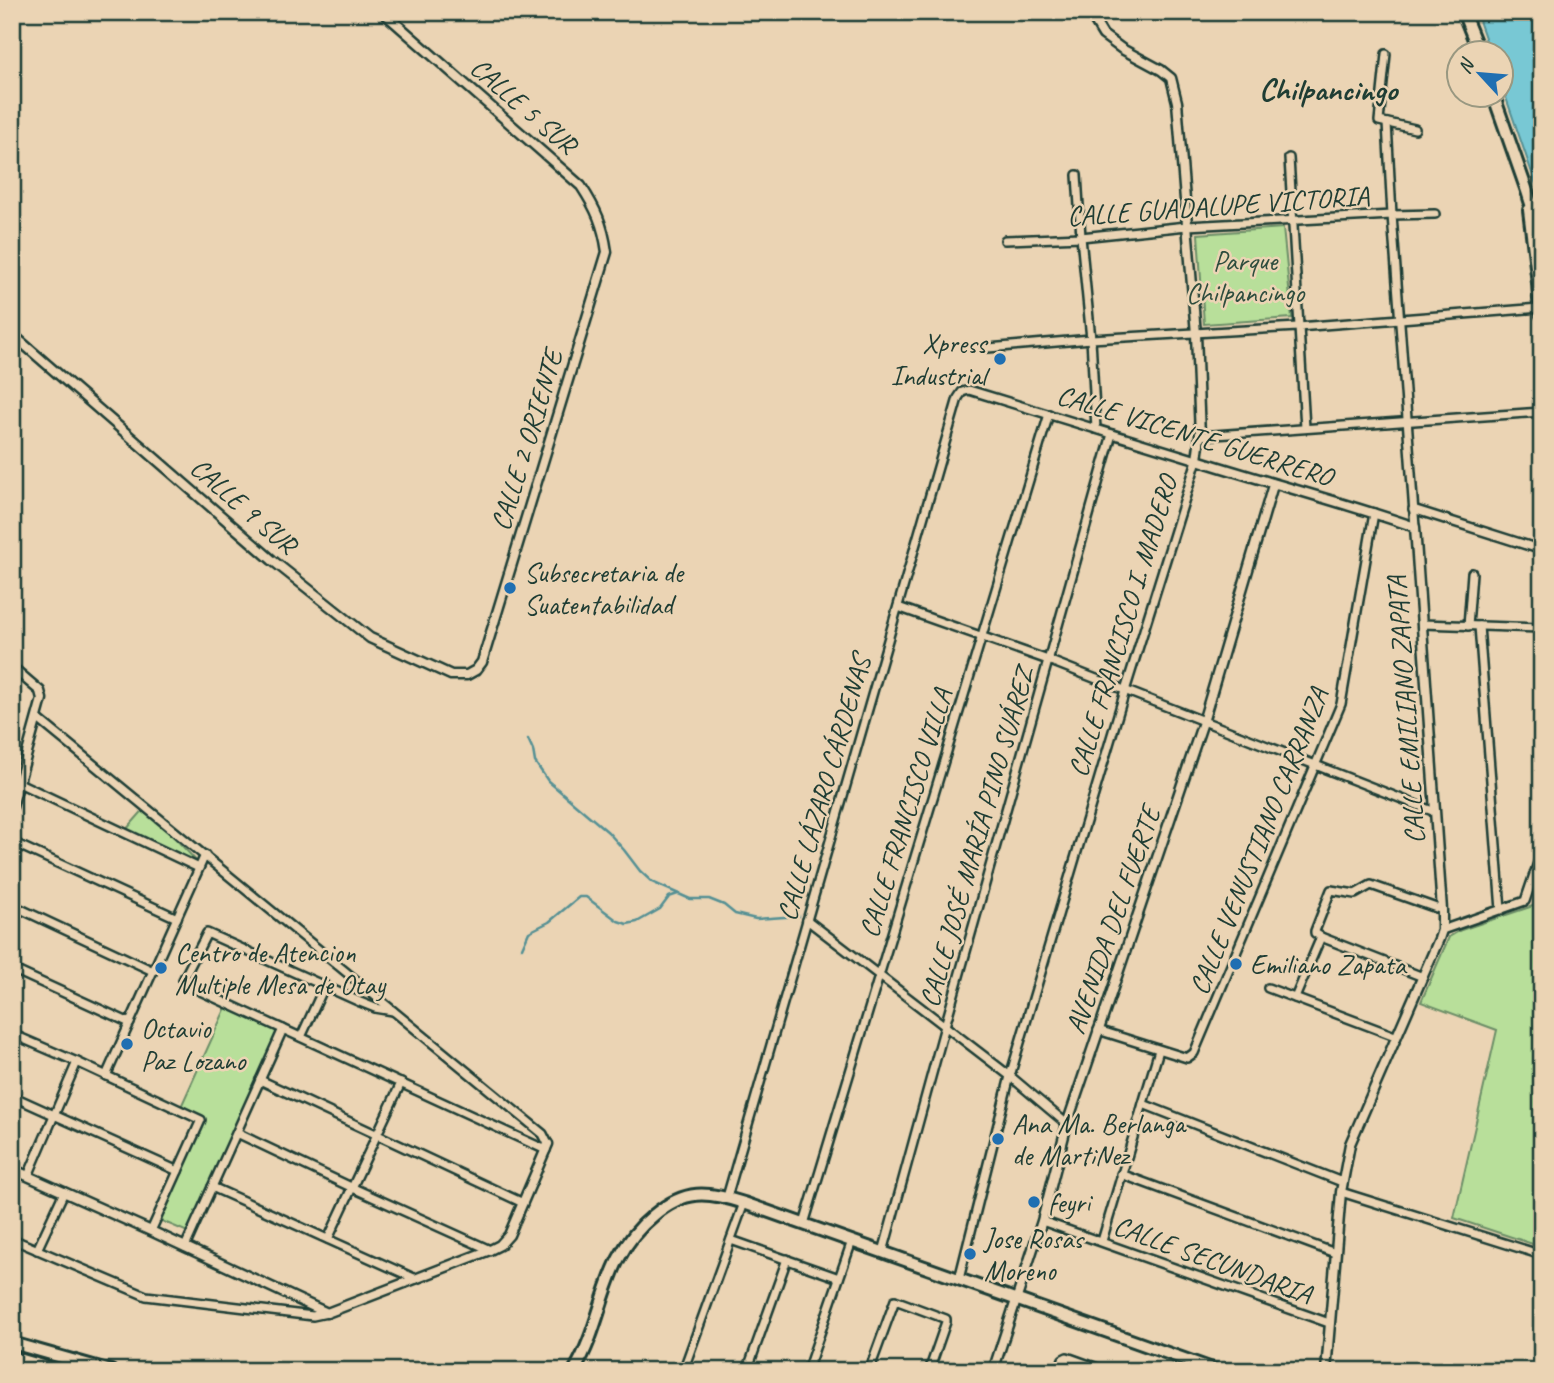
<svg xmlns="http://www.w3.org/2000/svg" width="1554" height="1383" font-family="Caveat,sans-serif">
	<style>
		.green { fill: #b8df9a; stroke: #6c8e67; stroke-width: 2 }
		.water { fill: #78c8d4; stroke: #549094; stroke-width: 2 }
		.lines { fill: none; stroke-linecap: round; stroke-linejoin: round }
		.stream { stroke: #549094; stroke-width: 2.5 }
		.minor-casing { stroke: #1f3d34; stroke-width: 12 }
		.tertiary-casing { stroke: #1f3d34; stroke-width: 13 }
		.primary-casing { stroke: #1f3d34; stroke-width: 16 }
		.trunk-casing { stroke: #1f3d34; stroke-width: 16 }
		.minor { stroke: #ebd4b4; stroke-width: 7 }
		.tertiary { stroke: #ebd4b4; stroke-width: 8 }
		.primary { stroke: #ebd4b4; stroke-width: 10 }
		.trunk { stroke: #ebd4b4; stroke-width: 10 }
		.poi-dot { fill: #1f6fb2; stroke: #ebd4b4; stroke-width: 2.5 }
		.labels { text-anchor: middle; stroke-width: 5; stroke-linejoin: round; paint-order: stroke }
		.street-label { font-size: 28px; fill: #1f3d34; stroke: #ebd4b4 }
		.park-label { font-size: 28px; fill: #2e4d3e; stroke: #ebd4b4 }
		.poi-label { font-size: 28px; fill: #1f3d34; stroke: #ebd4b4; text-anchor: start }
		.quarter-label { font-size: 32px; font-weight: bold; fill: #1f3d34; stroke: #ebd4b4 }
	</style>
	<rect width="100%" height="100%" fill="#ebd4b4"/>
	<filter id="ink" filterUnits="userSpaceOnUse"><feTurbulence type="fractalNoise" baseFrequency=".0143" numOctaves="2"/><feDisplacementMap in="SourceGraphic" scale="14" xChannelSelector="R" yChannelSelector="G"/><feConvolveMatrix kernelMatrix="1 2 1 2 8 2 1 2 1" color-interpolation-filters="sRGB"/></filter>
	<g filter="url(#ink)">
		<g class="green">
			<polygon points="1283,228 1292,318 1204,324 1198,234"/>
			<polygon points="146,807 200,865 125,831"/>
			<polygon points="1542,903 1542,1247 1454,1218 1497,1030 1421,1002 1449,937 1461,930"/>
			<polygon points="227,1005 282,1030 190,1233 157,1219 202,1120 180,1109"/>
		</g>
		<polygon class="water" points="1476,12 1542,12 1542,202 1502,86 1502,52 1490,52"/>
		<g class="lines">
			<g class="stream">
				<polyline points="528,739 533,750 535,762 548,781 608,832 624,850 640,871 652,882 690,899 709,899 724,905 735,914 756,919 799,916"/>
				<polyline points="522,948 529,932 549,922 579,897 586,897 618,921 627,924 637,922 660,909 669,897 678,894"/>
			</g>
			<defs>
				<g id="minor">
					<polyline points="1386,54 1379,121 1415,129"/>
					<polyline points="1387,123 1392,215 1415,527"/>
					<polyline points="1289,158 1305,428"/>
					<polyline points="1077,175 1081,237 1091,339 1096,429"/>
					<polyline points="1005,240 1081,237 1187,226 1392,215 1435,214"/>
					<polyline points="988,348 1091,339 1298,327 1540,308"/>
					<polyline points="1200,436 1542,412"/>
					<polyline points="1413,509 1542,550"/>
					<polyline points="898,607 1048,660 1435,812"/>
					<polyline points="1422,624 1542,628"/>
					<polyline points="1468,626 1472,573"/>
					<polyline points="1479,626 1501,910"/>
					<polyline points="37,718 543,1134 548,1144"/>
					<polyline points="19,783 199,868"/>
					<polyline points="12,842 177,918"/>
					<polyline points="12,905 153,971"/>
					<polyline points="807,920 1010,1076 1067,1124"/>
					<polyline points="1442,930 1525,901 1542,851"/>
					<polyline points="12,969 130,1023"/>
					<polyline points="1423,977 1321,937 1315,933 1315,931 1331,890 1355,894 1371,885 1442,910"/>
					<polyline points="1268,988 1395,1036"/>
					<polyline points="1295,998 1321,937"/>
					<polyline points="393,1011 375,1008 360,1002 207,933 183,980 185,984 546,1150"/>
					<polyline points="1098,1030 1187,1058 1194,1053 1341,704 1374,513"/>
					<polyline points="12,1034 77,1062 201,1120 151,1231"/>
					<polyline points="301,1037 325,985"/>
					<polyline points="106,1076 205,855"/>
					<polyline points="260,1080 523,1203"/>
					<polyline points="12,1096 178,1171"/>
					<polyline points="1143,1104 1342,1182"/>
					<polyline points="237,1133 353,1188 490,1250"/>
					<polyline points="1121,1174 1335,1253"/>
					<polyline points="28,1176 77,1062"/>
					<polyline points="212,1187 416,1279"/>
					<polyline points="1341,1192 1542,1255"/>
					<polyline points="727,1197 958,398 962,392 969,390 1197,460 1125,691 1010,1076 959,1279"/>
					<polyline points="1042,1221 1329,1323"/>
					<polyline points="804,1224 1049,414"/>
					<polyline points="12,1239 146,1296 313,1316 327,1313"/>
					<polyline points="328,1239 401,1083"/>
					<polyline points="731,1240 839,1278"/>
					<polyline points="1102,1241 1159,1050"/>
					<polyline points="185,1247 283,1029"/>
					<polyline points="37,1250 64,1192"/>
					<polyline points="883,1252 945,1026 1112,434"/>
					<polyline points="683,1371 744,1203"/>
					<polyline points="747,1371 787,1259"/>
					<polyline points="807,1371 852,1241"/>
					<polyline points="869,1371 895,1300 946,1319 946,1322 929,1371"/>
					<polyline points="1059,1371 1063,1359 1067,1357 1106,1371"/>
				</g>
				<g id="tertiary">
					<path d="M 1089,12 L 1103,35 L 1122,49 L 1161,70 L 1171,78 L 1177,102 L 1196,334 L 1200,436 L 1197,460 C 1269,483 1343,502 1415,527 L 1442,910 L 1442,930 L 1439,939 L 1350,1144 L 1341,1192 L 1326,1371"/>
					<path d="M 12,334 L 272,560 L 370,638 L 451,675 L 467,675 L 476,670 L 482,662 L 607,252 C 603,224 596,209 581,186 L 383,12"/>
					<polyline points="12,667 40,691 42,699 12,807"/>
					<polyline points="12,1169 151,1231 327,1313 490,1250 500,1245 509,1235 548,1144"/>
					<polyline points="993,1371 1042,1221 1067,1124 1203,722 1273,485"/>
				</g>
				<g id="primary">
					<polyline points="12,1343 111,1371"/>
					<polyline points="12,1357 60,1371"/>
					<path d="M 574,1371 C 607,1316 600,1259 654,1215 C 685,1189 707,1191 744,1203 L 1218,1371"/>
				</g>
				<g id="trunk">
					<polyline points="1463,12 1479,52"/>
					<polyline points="1493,94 1527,191 1542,239"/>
					<polyline points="1529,210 1538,283 1539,299 1542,315"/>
				</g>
			</defs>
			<use href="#minor" class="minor-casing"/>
			<use href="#tertiary" class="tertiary-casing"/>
			<use href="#primary" class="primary-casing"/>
			<use href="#trunk" class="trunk-casing"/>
			<use href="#minor" class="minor"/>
			<use href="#tertiary" class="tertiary"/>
			<use href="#primary" class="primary"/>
			<use href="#trunk" class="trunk"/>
		</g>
	</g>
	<g class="poi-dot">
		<circle cx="1000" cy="359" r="7"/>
		<circle cx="510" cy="588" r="7"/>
		<circle cx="1236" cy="964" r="7"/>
		<circle cx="161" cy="968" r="7"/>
		<circle cx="127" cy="1044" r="7"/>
		<circle cx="998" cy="1139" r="7"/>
		<circle cx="1034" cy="1202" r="7"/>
		<circle cx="970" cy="1254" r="7"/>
	</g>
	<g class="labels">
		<g class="street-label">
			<text transform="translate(524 105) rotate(41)" y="10">CALLE 5 SUR</text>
			<text transform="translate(1218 205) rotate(-4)" y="10">CALLE GUADALUPE VICTORIA</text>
			<text transform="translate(1195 435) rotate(17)" y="10">CALLE VICENTE GUERRERO</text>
			<text transform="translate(526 440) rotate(-73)" y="10">CALLE 2 ORIENTE</text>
			<text transform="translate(244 505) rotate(41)" y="10">CALLE 9 SUR</text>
			<text transform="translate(1122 626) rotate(-73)" y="10">CALLE FRANCISCO I. MADERO</text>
			<text transform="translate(1405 710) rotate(-94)" y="10">CALLE EMILIANO ZAPATA</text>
			<text transform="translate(823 788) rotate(-74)" y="10">CALLE LÁZARO CÁRDENAS</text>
			<text transform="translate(905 813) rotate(-73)" y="10">CALLE FRANCISCO VILLA</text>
			<text transform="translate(976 837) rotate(-74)" y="10">CALLE JOSÉ MARÍA PINO SUÁREZ</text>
			<text transform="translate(1258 841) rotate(-68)" y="10">CALLE VENUSTIANO CARRANZA</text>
			<text transform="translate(1112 920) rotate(-71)" y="10">AVENIDA DEL FUERTE</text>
			<text transform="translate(1213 1259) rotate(20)" y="10">CALLE SECUNDARIA</text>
		</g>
		<g class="park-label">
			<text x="1245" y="270">Parque<tspan x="1245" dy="32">Chilpancingo</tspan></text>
		</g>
		<g class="poi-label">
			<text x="986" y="353" text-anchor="end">Xpress<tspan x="986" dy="32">Industrial</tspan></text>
			<text x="524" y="582">Subsecretaria de<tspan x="524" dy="32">Suatentabilidad</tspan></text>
			<text x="175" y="962">Centro de Atencion<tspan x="175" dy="32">Multiple Mesa de Otay</tspan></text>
			<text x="1250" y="974">Emiliano Zapata</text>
			<text x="141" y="1038">Octavio<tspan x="141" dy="32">Paz Lozano</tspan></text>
			<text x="1012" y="1133">Ana Ma. Berlanga<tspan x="1012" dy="32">de MartiNez</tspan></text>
			<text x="1048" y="1212">feyri</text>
			<text x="984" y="1248">Jose Rosas<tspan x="984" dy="32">Moreno</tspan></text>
		</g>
		<g class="quarter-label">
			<text x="1328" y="100">Chilpancingo</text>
		</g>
	</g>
	<rect width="1554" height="1383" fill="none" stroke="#ebd4b4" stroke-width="42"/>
	<rect x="21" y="21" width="1512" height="1341" fill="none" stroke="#1f3d34" stroke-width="2.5" filter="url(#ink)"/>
	<g transform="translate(1480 74) rotate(296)"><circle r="33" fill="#ebd4b4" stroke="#999881" stroke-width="2"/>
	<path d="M0-5L12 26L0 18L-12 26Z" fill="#1f6fb2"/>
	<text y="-10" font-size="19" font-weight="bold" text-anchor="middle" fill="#1f3d34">N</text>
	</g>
</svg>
